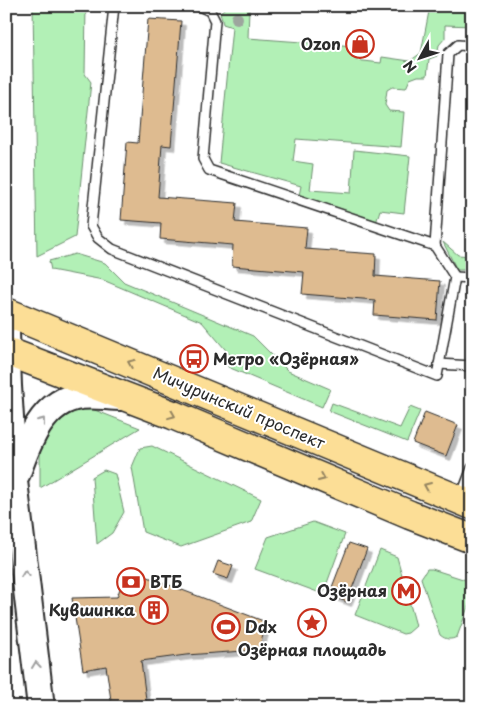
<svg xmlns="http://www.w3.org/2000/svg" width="478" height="713" font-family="'Playpen Sans',sans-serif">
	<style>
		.green { fill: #b2f0b6; stroke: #6e8e70 }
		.building { fill: #debb90; stroke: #2b2b2b; filter: url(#shadow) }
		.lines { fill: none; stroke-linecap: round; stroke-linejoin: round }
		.lane-casing { stroke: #2b2b2b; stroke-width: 12 }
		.secondary-casing { stroke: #2b2b2b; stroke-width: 30 }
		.primary-casing { stroke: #2b2b2b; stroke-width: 31 }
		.lane { stroke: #fff; stroke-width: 9 }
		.secondary { stroke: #fff; stroke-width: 26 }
		.primary { stroke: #fcde96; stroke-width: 28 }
		.tree { fill: #9da59e }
		.oneway { stroke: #948460 }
		.oneway2 { stroke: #a0a0a0 }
		.labels { text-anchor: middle; stroke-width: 4; stroke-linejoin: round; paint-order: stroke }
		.poi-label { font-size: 16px; font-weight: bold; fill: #2b2b2b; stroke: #fff; text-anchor: end }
		.street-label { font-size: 16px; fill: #2b2b2b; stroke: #fff }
	</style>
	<defs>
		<filter id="shadow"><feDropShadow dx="4.5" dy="4.5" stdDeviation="0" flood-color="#0004"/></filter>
	</defs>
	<rect width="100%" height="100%" fill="#fff"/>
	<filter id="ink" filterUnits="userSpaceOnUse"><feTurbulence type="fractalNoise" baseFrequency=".02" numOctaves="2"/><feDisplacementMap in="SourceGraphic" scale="10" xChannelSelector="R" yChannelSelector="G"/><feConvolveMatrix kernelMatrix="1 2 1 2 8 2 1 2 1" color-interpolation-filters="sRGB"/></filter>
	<g filter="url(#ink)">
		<g class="green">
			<polygon points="33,6 86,6 85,74 91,82 75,237 37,256"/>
			<polygon points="228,6 247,6 249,9 248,38 355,46 355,60 381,63 382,57 410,61 421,53 430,6 472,6 472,26 445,25 445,38 439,45 437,56 429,59 427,76 418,76 410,79 406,88 392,87 387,90 385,105 389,111 404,112 401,147 296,139 293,161 313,164 310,190 351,193 354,150 410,156 404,213 380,210 375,226 298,200 301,186 219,163 232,27 223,24 220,12"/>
			<polygon points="443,242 458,255 472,256 472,270 457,270"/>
			<polygon points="75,254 105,263 124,282 253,336 288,371 330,389 322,407 228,367 230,355 202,322 103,280 51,270 49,261"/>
			<polygon points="332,403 400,428 410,407 420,411 407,442 329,411"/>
			<polygon points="87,407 140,428 40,488 40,443 56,419"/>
			<polygon points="152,446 261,499 251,522 181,547 143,532 132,467 140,448"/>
			<polygon points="104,470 115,474 124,512 112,533 97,544 92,477"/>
			<polygon points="313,522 345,534 323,594 255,569 268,537"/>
			<polygon points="380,550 397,557 416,626 408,633 403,634 355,615"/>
			<path d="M 427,569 L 432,569 L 472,582 L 472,596 L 457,637 C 451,640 446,640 440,635 L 421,578 Z"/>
		</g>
		<g class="building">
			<polygon points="148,19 181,21 171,146 162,145 158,197 237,203 235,222 307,228 305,249 376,254 375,276 440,281 437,320 374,315 375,300 302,294 304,272 232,266 233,245 160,239 161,223 121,220 127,142 138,143"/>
			<polygon points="425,412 458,425 446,456 413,443"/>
			<polygon points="349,543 367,549 347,602 329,595"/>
			<polygon points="218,561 233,566 228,579 213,574"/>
			<polygon points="127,569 266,622 259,650 186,655 141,661 147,707 112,707 106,666 83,670 72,598 117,597"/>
		</g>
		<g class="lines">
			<defs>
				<g id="lane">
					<polyline points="114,6 91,226 98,238 112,249 437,376 455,277 435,246 209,170 203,159 215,21 210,11 199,6"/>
					<polyline points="435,246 448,54 458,45 472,46"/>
					<polyline points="455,277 472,278"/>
					<polyline points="439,364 472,366"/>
					<polyline points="461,497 472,468"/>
				</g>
				<g id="secondary">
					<polyline points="6,332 8,386 14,481 41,707"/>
					<path d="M 17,473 C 28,442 43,400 81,396 C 94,394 108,397 121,397"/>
				</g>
				<g id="primary">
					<polyline points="6,312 472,505"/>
					<polyline points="6,351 173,415 410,515 472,539"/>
				</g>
			</defs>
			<use href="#lane" class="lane-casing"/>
			<use href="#secondary" class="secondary-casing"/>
			<use href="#primary" class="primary-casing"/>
			<use href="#lane" class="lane"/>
			<use href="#secondary" class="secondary"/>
			<use href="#primary" class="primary"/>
		</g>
		<circle class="tree" cx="237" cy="18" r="6"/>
		<defs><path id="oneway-chevron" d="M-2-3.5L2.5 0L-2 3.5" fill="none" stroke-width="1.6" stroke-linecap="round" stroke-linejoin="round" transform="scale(1.25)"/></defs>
		<g class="oneway">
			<use href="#oneway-chevron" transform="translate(131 363) rotate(-158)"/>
			<use href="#oneway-chevron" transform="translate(172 415) rotate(22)"/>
			<use href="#oneway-chevron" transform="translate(322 478) rotate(23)"/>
			<use href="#oneway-chevron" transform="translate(427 486) rotate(-157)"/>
		</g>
		<g class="oneway2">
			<use href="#oneway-chevron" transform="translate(42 421) rotate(-52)"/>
			<use href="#oneway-chevron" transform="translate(25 574) rotate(-97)"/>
			<use href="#oneway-chevron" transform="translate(36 665) rotate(-97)"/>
		</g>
	</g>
	<defs>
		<symbol id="shop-ring" viewBox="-11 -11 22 22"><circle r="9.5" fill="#fff" stroke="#c8321e" stroke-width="1.5"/><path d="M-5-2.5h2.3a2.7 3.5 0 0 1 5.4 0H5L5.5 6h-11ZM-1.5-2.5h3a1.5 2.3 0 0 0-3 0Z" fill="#c8321e"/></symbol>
		<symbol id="bus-ring" viewBox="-11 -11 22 22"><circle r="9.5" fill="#fff" stroke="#c8321e" stroke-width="1.5"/><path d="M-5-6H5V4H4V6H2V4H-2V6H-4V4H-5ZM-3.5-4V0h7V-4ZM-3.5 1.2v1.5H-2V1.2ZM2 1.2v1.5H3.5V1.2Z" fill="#c8321e"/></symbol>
		<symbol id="bank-ring" viewBox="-11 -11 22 22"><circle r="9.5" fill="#fff" stroke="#c8321e" stroke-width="1.5"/><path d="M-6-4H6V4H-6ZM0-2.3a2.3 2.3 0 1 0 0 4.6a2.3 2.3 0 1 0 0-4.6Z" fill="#c8321e"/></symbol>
		<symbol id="metro-ring" viewBox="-11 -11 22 22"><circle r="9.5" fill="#fff" stroke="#c8321e" stroke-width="1.5"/><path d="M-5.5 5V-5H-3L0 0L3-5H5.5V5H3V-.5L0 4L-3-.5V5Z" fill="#c8321e"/></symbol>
		<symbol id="building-ring" viewBox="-11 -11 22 22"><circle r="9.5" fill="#fff" stroke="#c8321e" stroke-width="1.5"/><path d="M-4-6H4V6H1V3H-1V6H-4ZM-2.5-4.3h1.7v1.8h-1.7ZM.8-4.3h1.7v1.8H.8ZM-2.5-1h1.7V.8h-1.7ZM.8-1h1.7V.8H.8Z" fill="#c8321e"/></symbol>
		<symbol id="sight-ring" viewBox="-11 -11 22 22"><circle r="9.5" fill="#fff" stroke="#c8321e" stroke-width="1.5"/><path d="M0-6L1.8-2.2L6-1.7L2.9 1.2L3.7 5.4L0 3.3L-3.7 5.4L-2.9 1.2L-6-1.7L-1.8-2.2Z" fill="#c8321e"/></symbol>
		<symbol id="stadium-ring" viewBox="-11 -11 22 22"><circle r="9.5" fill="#fff" stroke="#c8321e" stroke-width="1.5"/><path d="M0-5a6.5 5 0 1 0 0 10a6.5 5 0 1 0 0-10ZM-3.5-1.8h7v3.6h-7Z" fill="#c8321e"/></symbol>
	</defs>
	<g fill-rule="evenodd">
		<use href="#shop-ring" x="344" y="28" width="32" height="32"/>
		<use href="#bus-ring" x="178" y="343" width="32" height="32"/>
		<use href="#bank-ring" x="115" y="566" width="32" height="32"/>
		<use href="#metro-ring" x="390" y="575" width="32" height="32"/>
		<use href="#building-ring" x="138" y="594" width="32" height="32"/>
		<use href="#sight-ring" x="296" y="607" width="32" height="32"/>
		<use href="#stadium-ring" x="210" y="611" width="32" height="32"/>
	</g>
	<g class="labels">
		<g class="poi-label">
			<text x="341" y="50">Ozon</text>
			<text x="213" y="365" text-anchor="start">Метро «Озёрная»</text>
			<text x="150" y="588" text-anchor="start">ВТБ</text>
			<text x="387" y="597">Озёрная</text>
			<text x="135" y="616">Кувшинка</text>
			<text x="245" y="633" text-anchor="start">Ddx</text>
			<text x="312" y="656" text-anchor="middle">Озёрная площадь</text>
		</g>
		<g class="street-label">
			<text transform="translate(239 408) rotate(23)" y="6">Мичуринский проспект</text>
		</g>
	</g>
	<rect width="478" height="713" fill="none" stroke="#fff" stroke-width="25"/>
	<rect x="12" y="12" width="453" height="688" fill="none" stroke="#2b2b2b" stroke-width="2" filter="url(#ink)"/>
	<g transform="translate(420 58) rotate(230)" stroke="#ffffff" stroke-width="4" paint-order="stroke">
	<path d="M0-4L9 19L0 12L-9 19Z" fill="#2b2b2b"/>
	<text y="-8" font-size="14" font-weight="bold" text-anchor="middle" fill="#2b2b2b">N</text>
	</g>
</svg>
